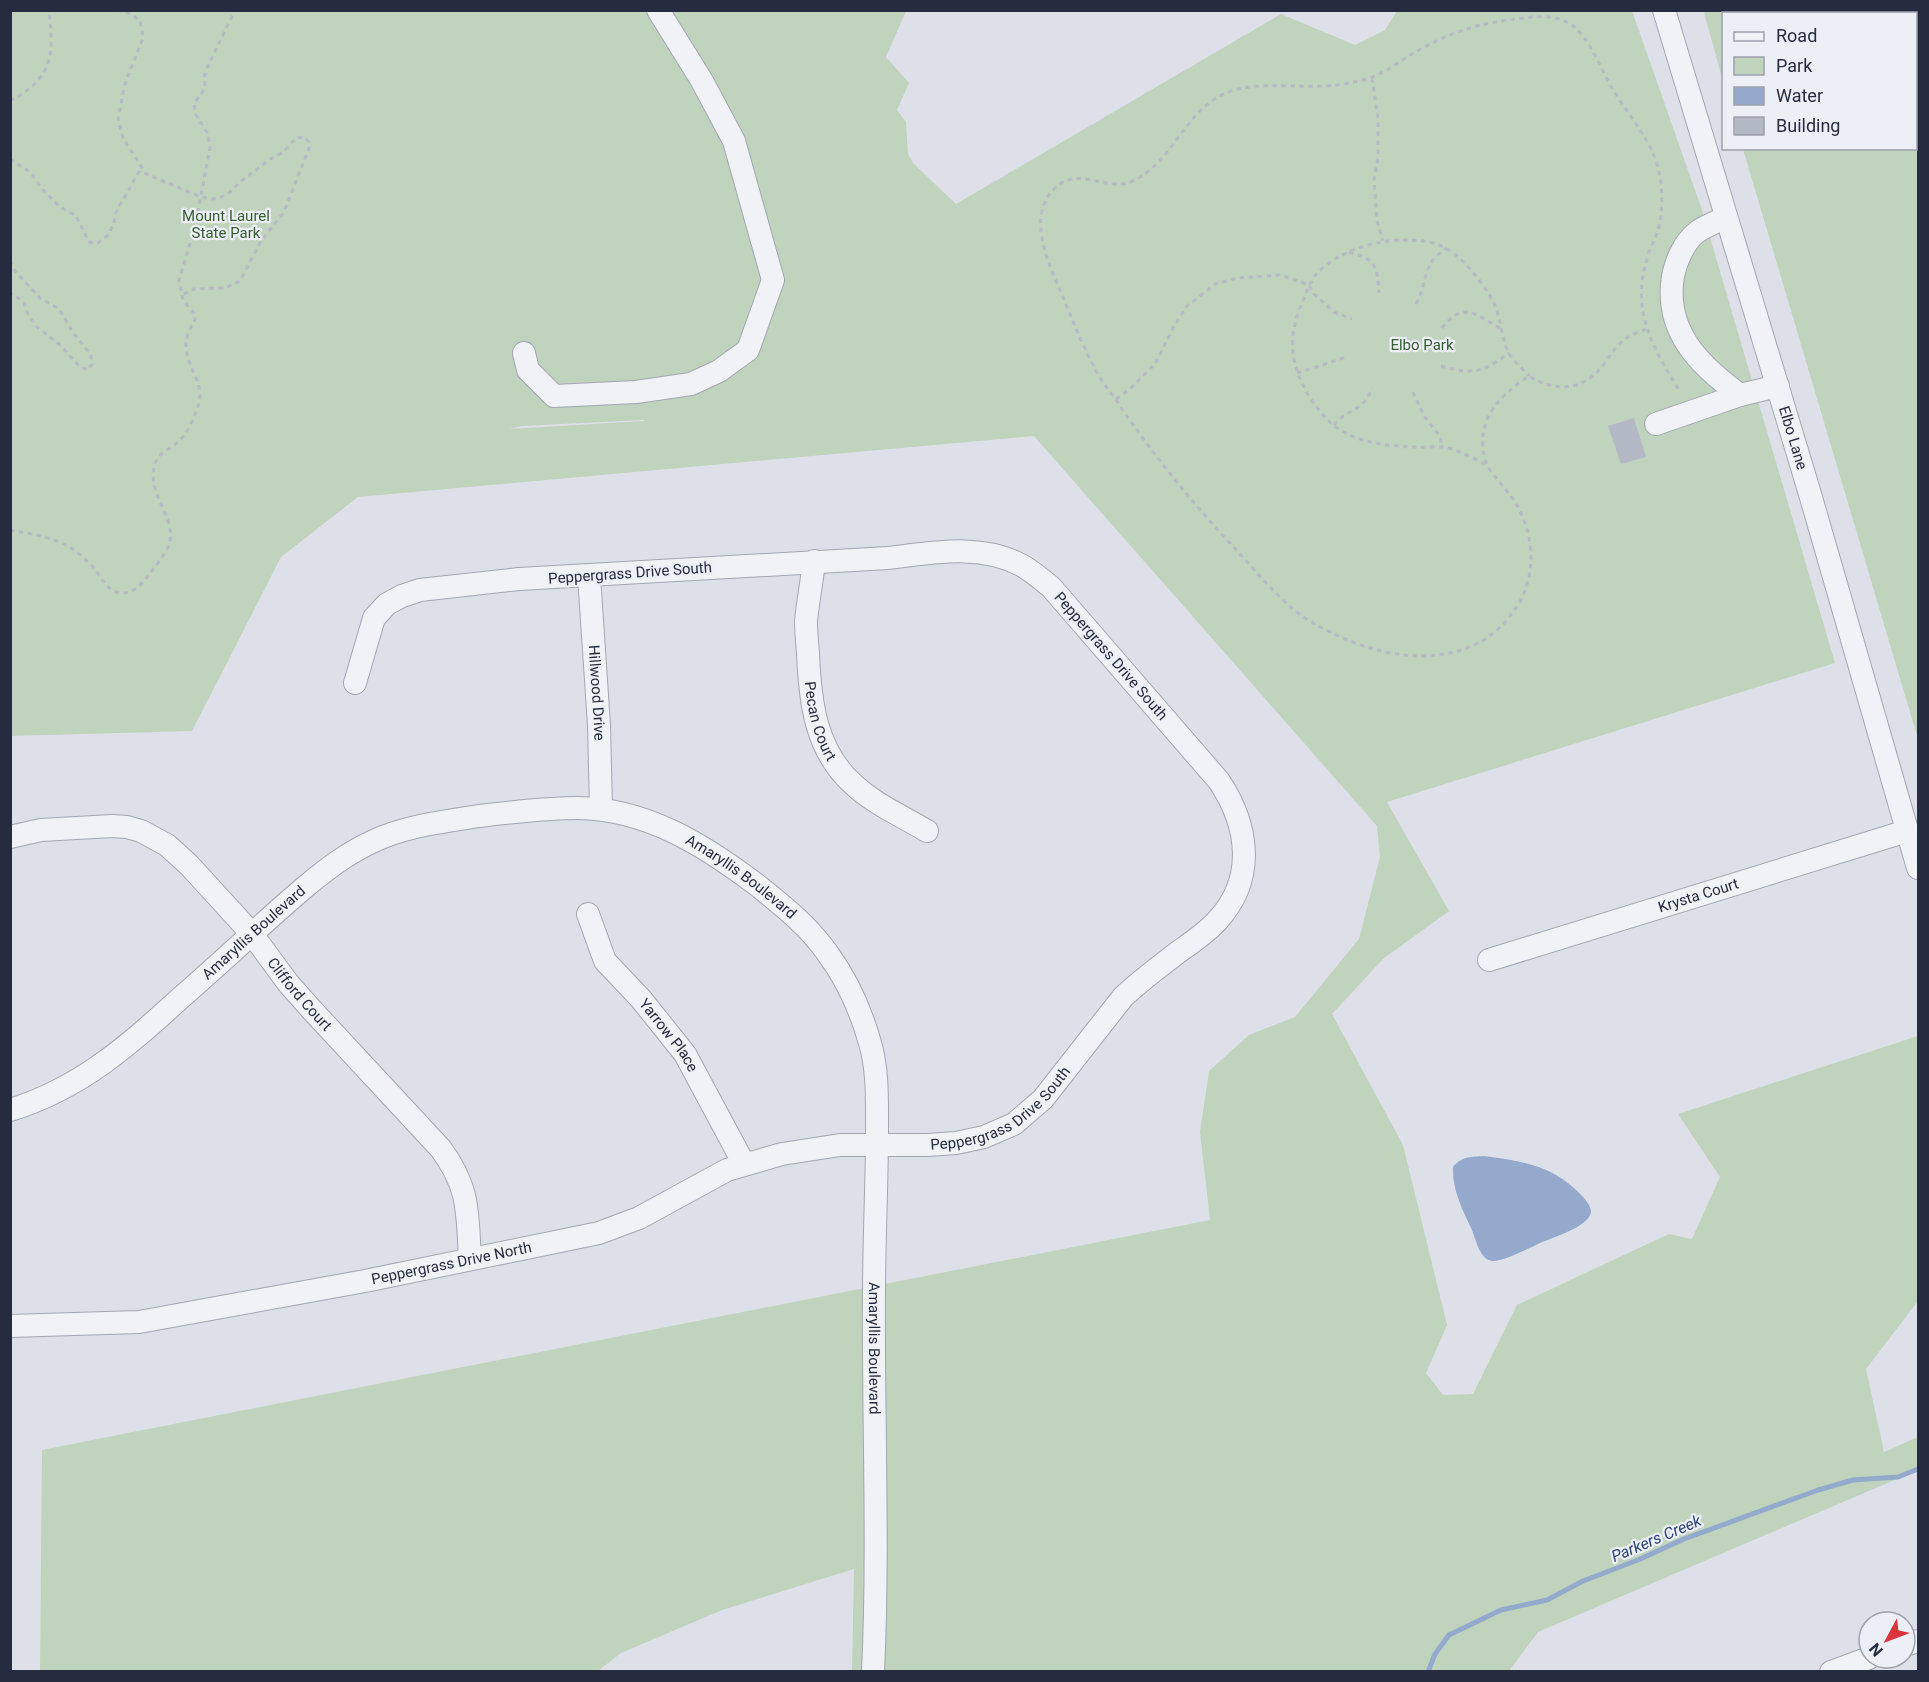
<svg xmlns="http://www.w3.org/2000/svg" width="1929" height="1682" font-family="Roboto,sans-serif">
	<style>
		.green { fill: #c0d3bd; fill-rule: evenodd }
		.water { fill: #94a9cc }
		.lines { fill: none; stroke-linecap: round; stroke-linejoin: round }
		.stream { stroke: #94a9cc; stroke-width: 5 }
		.building { fill: #b4b9c6 }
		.minor-casing { stroke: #a2a6b2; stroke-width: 24 }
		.path { stroke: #b7bbc3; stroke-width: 3; stroke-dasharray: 4.5 4.5; stroke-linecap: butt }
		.minor { stroke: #f0f2f6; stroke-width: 22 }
		.labels { text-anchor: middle; stroke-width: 4.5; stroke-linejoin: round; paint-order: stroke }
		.park-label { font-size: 15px; fill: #355d31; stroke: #edeff6 }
		.street-label { font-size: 15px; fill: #252c40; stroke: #edeff6 }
		.water-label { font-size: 16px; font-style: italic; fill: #2c4578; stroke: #edeff6 }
	</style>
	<rect width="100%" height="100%" fill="#dde0e8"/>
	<g class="green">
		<path d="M 10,11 L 906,11 L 886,57 L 909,83 L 897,110 L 906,122 L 908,154 L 913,163 L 956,204 L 1281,14 L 1355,45 L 1385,30 L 1397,11 L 1632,11 L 1702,210 L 1835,663 L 1387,802 L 1449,911 L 1383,959 L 1332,1014 L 1403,1145 L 1447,1325 L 1426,1373 L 1443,1395 L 1473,1394 L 1517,1305 L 1669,1234 L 1692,1239 L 1720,1177 L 1678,1114 L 1918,1036 L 1918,1301 L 1866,1369 L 1884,1452 L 1918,1437 L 1918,1470 L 1538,1632 L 1509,1671 L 852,1671 L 854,1569 L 722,1610 L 621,1653 L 598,1671 L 40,1671 L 42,1450 L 1210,1220 L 1200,1132 L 1209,1071 L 1249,1035 L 1295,1017 L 1359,939 L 1380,857 L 1377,826 L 1034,436 L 358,497 L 281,557 L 192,731 L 11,736 ZM 644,420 L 644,421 L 509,429 L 522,426 Z"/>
		<polygon points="1707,11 1918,11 1918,739 1743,149 1916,148 1916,14 1724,14 1723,81 1704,13"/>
	</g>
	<path class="water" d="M 1484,1156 C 1523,1161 1556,1166 1583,1197 C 1588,1203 1594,1210 1589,1217 C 1581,1229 1554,1237 1540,1243 C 1532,1247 1501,1262 1493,1261 C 1479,1260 1476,1238 1471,1228 C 1462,1209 1452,1189 1453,1167 C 1462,1156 1471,1157 1484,1156 Z"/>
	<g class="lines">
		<polyline class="stream" points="1428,1672 1435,1654 1449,1635 1501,1610 1547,1600 1583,1581 1638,1560 1684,1539 1818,1490 1853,1480 1898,1477 1918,1469"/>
	</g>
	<polygon class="building" points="1634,418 1646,457 1621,464 1608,426"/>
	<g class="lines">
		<defs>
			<g id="minor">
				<path id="s1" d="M 1664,10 L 1810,494 L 1918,868"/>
				<path d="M 1726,217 C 1717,222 1705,226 1697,232 C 1684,242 1676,261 1673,276 C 1664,331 1699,365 1740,395 L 1778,386"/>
				<polyline points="524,353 528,370 554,396 636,392 691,384 719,371 748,350 773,280 734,141 702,81 658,10"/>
				<polyline points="1656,424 1740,395"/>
				<path id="s2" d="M 814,561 C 812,581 808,601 806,621 C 806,631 807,642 808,653 C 810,701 815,750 853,784 C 874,804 902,816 927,831"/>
				<path id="s3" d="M 589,576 L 599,725 L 601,809"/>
				<path id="s4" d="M 10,837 L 41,830 L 112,826 L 127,827 L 141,831 L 167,845 L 189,865 L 252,934 L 288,983 L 311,1009 L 441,1149 C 470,1189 467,1211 470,1259"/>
				<path id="s5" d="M 588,914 L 605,961 L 641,999 L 685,1054 L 744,1164"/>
				<path id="s6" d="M 1489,960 L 1907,831"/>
				<path id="s7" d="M 10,1110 C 82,1088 130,1044 185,994 C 225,959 264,922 305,887 C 329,867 353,849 383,837 C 414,825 447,821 479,816 C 512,812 545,808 578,808 C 647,809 704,845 757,885 C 783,906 809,926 828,954 C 848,981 861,1011 870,1043 C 878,1070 877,1101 877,1129 C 877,1184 874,1239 874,1294 C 873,1420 879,1546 873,1672"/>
				<path id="s8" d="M 10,1326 L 139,1322 L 365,1281 L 599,1233 L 639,1218 L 727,1170 L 782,1154 L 840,1145 L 927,1145 L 956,1143 L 984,1137 L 1014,1124 L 1043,1099 L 1123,997 C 1140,981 1159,967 1177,953 C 1191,943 1205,934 1217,921 C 1256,879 1249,826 1219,781 L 1051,587 C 1041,579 1032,571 1021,565 C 980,543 932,553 888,558 L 519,579 L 420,590 L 402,596 L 387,604 L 374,618 L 355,683"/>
				<polyline points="1905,1645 1918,1641"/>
				<polyline points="1831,1672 1869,1658"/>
			</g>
		</defs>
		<use href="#minor" class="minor-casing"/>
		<g class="path">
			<polyline points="117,10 132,14 140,21 142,29 143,38 125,84 118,119 123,138 146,174 201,197 213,199 227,195 240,182 269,160 283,152 296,138 304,137 309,142 309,148 284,212 261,241 240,281 225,288 194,289 182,295"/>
			<polyline points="1372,78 1378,119 1378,158 1374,180 1377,221 1383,241"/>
			<path d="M 10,101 C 40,85 53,68 51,34 C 51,26 49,19 50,10"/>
			<polyline points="10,159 30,172 44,191 59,206 76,216 89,242 98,243 108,235 114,223 115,214 141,168"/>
			<path d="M 1349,252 C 1377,260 1377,266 1379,293"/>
			<polyline points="10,261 15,271 40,298 59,309 74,334 91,355 92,364 88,370 80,367 60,345 36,326 28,314 23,301 10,293"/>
			<path d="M 1416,304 C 1429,280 1420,265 1447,248"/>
			<path d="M 1442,328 C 1463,300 1477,315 1501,329"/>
			<path d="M 1646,329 C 1639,332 1631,335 1625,339 C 1615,346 1611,355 1604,364 C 1584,391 1556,393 1529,376 C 1503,394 1480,413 1483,448 C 1484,454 1485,461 1488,467 C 1495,478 1505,488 1513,499 C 1533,529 1538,570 1519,603 C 1509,620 1495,635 1476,644 C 1423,669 1362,651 1313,623 C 1284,606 1263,579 1240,554 C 1196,507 1156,459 1120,406 C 1115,397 1108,390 1102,381 C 1086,355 1072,319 1060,290 C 1048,263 1030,222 1049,195 C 1074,160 1106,194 1133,181 C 1170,164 1183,117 1218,97 C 1242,83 1270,86 1297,86 C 1319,87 1344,86 1366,79 C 1385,74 1402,59 1419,50 C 1458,29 1480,23 1524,18 C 1540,16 1558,15 1572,25 C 1592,41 1601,71 1615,93 C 1631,119 1652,141 1659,171 C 1663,191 1663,211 1658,230 C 1655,240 1649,249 1647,259 C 1631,310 1652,347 1679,390"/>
			<path d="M 1441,366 C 1473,375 1482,373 1509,353"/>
			<polyline points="1297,373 1347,357"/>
			<polyline points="1413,392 1424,416 1439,435 1443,447"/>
			<polyline points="1116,399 1129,390 1155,364 1174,326 1187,306 1215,284 1237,278 1281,275 1309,285 1314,294 1334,312 1352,319"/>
			<path d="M 1334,425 C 1347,408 1364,412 1372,388"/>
			<path d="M 1485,464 C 1472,458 1457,449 1443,447 C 1434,446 1424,448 1415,447 C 1387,446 1356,443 1333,425 C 1322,415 1312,402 1305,389 C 1288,356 1289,332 1304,298 C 1308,288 1312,278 1319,271 C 1341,251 1370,242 1399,240 C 1415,240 1433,240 1447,249 C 1465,259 1489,290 1496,308 C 1501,322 1502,339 1508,352 C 1513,361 1523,369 1529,376"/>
			<path d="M 10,530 C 31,534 54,537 71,548 C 79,553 86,560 92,566 C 102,576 105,591 121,593 C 133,594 140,585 147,577 C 154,568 163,558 168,547 C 180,520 145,495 155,464 C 159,451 172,449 181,439 C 190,429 195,416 199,403 C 204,383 186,365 186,346 C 185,334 193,327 196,316 L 183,300 L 179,280 L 195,227 L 210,148 L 208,134 L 196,115 L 194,104 L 205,88 L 204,77 L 207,68 L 235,10"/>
		</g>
		<use href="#minor" class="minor"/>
	</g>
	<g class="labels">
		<g class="park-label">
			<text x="226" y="221">Mount Laurel<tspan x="226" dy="17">State Park</tspan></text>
			<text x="1422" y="350">Elbo Park</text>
		</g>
		<g class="street-label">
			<text dy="5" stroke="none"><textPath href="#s1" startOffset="447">Elbo Lane</textPath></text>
			<text transform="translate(630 573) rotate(-4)" y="5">Peppergrass Drive South</text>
			<text transform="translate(1111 656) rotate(49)" y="5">Peppergrass Drive South</text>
			<text dy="5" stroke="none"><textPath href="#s3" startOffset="117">Hillwood Drive</textPath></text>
			<text dy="5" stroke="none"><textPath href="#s2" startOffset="162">Pecan Court</textPath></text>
			<text dy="5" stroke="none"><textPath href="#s7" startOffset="844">Amaryllis Boulevard</textPath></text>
			<text dy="5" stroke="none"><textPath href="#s6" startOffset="219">Krysta Court</textPath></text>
			<text dy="5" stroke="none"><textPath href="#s7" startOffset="304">Amaryllis Boulevard</textPath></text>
			<text dy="5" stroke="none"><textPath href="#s4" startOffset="362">Clifford Court</textPath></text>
			<text dy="5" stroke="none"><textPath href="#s5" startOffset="148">Yarrow Place</textPath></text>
			<text dy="5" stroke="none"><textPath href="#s8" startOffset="1029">Peppergrass Drive South</textPath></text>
			<text dy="5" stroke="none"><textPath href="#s8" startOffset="447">Peppergrass Drive North</textPath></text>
			<text dy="5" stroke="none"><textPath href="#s7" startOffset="1366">Amaryllis Boulevard</textPath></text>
		</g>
		<g class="water-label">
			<text transform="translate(1656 1538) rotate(-23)" y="6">Parkers Creek</text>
		</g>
	</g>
	<rect width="1929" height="1682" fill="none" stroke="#252c40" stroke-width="24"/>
	<rect x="1722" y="12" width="195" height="138" fill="#edeff6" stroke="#9da1ad" stroke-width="1.5"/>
	<rect x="1734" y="32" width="30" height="9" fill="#f0f2f6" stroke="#9da1ad" stroke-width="1.5"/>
	<text x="1776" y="42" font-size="18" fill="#252c40">Road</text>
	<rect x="1734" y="57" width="30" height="18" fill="#c0d3bd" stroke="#9da1ad" stroke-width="1.5"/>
	<text x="1776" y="72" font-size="18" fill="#252c40">Park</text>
	<rect x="1734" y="87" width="30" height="18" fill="#94a9cc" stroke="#9da1ad" stroke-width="1.5"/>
	<text x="1776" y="102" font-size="18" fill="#252c40">Water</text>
	<rect x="1734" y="117" width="30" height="18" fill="#b4b9c6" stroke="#9da1ad" stroke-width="1.5"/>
	<text x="1776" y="132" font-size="18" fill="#252c40">Building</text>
	<g transform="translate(1887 1640) rotate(229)"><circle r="28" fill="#edeff6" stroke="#9da1ad" stroke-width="1.5"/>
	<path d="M0-4.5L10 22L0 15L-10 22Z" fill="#da353c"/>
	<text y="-9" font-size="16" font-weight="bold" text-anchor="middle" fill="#252c40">N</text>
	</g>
</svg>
